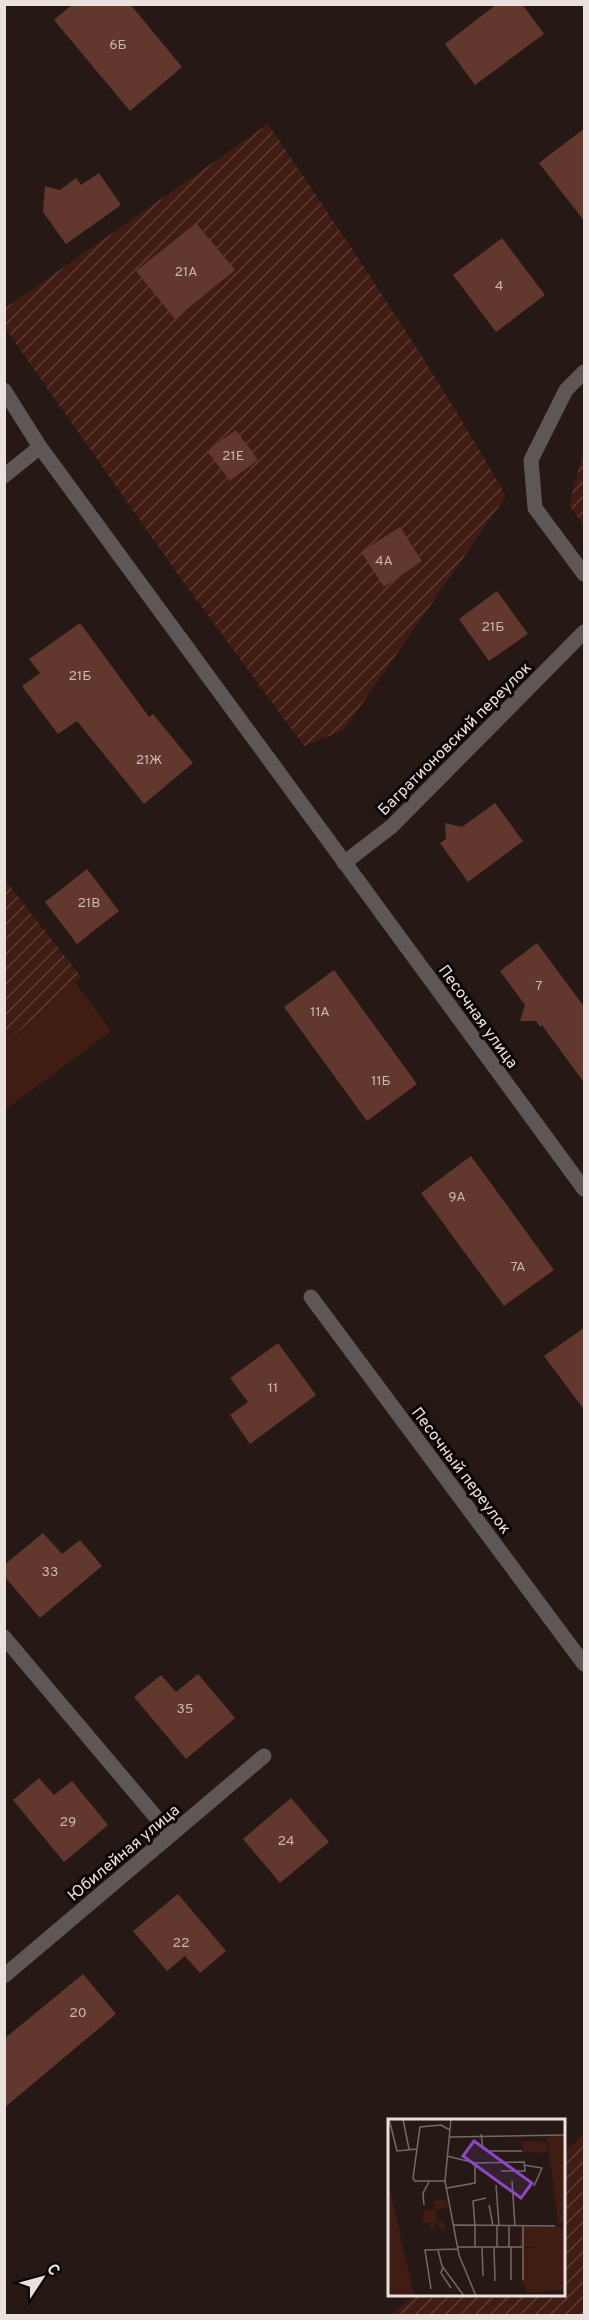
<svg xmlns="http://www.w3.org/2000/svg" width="589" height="2320" font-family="Overpass,sans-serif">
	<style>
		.green { fill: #411c13 }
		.garden { fill: url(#garden-furrows) }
		.building { fill: #62372d }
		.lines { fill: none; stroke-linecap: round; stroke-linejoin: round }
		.minor { stroke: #5f5755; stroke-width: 15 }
		.labels { text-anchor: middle; stroke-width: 6; stroke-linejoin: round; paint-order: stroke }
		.number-label { font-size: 14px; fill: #c8b6b2 }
		.street-label { font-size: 16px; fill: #eae1de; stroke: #0b0605 }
		.inset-road { fill: none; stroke: #746965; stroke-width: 1.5 }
		.view { fill: #8c47c4; fill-opacity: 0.15; stroke: #8c47c4; stroke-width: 3 }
		.inset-edge { fill: none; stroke: #eae1de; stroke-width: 3 }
	</style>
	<defs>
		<pattern id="garden-furrows" width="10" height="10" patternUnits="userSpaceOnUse" patternTransform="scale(1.5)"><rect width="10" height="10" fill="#411c13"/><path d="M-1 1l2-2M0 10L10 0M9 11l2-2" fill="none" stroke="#5d3d35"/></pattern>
	</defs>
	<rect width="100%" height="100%" fill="#261915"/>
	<polygon class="green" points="75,982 111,1031 5,1110 5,1043"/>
	<g class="garden">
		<path d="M 268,124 C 350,246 433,367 506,496 L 344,730 L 304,746 L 179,576 L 5,328 L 4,309 Z"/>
		<polygon points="584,449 584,526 569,505"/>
		<polygon points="5,880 81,977 5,1043 4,1043"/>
		<polygon points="584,2134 584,2315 392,2315 414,2295 564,2294 564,2153"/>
	</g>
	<g class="building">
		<polygon points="73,4 130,4 182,67 130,111 54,20"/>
		<polygon points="497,4 522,4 544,34 475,85 445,44"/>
		<polygon points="585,128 585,222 539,163"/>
		<polygon points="99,173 121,205 66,244 43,212 45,186 60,190 76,178 81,185"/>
		<polygon points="196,223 235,270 175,319 136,271"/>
		<polygon points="502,238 545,295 496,332 453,275"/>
		<polygon points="236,430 258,460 230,481 207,451"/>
		<polygon points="400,527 422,561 384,587 361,552"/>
		<polygon points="497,591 528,634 489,661 459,619"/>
		<polygon points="80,623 149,717 153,714 193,763 144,804 77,721 58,734 22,686 40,673 29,659"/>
		<polygon points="495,803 523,841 468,882 440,843 446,839 445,823 462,827"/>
		<polygon points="87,869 119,911 77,944 45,902"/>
		<polygon points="537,943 585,1008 585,1084 542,1025 540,1027 536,1021 520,1021 525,1005 500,971"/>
		<polygon points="334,970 417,1084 367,1121 284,1007"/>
		<polygon points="471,1156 554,1270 504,1306 421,1193"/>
		<polygon points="585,1327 585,1411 544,1356"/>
		<polygon points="278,1343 316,1395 250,1444 230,1415 248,1402 230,1378"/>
		<polygon points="43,1533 62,1554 80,1540 102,1566 40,1618 4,1576 4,1565"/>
		<polygon points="198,1674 235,1718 186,1759 134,1697 161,1675 176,1692"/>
		<polygon points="39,1778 54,1795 72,1781 108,1825 64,1862 13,1800"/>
		<polygon points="291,1798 329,1842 280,1883 243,1839"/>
		<polygon points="178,1894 226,1951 200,1973 185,1956 167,1971 133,1931"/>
		<polygon points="83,1974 116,2014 4,2108 4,2039"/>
	</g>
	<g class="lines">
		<g class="minor">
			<polyline points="584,372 566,390 531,460 535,508 584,574"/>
			<polyline points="4,390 40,447 584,1189"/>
			<polyline points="4,476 40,447"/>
			<polyline points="344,863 392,826 584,632"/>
			<polyline points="311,1297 584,1664"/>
			<polyline points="4,1637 171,1835"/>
			<polyline points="4,1976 264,1756"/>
		</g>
	</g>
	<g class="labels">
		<g class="number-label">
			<text x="118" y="49">6Б</text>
			<text x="186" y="276">21А</text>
			<text x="499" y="290">4</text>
			<text x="233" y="460">21Е</text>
			<text x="384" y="565">4А</text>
			<text x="493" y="631">21Б</text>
			<text x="80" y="680">21Б</text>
			<text x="149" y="764">21Ж</text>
			<text x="89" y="907">21В</text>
			<text x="539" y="990">7</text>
			<text x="320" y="1016">11А</text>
			<text x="381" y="1085">11Б</text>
			<text x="457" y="1201">9А</text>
			<text x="518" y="1271">7А</text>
			<text x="273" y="1392">11</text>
			<text x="50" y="1576">33</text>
			<text x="185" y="1713">35</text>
			<text x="68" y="1826">29</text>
			<text x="286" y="1845">24</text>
			<text x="181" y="1947">22</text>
			<text x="78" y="2017">20</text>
		</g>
		<g class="street-label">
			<text transform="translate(454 738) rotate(-45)" y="6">Багратионовский переулок</text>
			<text transform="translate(479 1016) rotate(54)" y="6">Песочная улица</text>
			<text transform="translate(462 1470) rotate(53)" y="6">Песочный переулок</text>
			<text transform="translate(123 1852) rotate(-40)" y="6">Юбилейная улица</text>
		</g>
	</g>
	<g transform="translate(388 2119)">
		<rect width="177" height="177" fill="#261915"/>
		<path d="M 159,17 L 177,17 L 177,104 L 170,104 ZM 0,61 L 26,177 L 0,177 ZM 133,108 L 177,108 L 177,170 L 140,174 L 134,162 L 134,130 L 151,128 L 132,128 Z" fill="#411c13"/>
		<path d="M 134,22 L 158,23 L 160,33 L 135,34 ZM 59,80 L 60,88 L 48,91 L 48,101 L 53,102 L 57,105 L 57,112 L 52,110 L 51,103 L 46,103 L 46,110 L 42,110 L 42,103 L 34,104 L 36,91 L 46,91 L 46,82 Z" fill="#411c13"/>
		<path class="inset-road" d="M 1,0 L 9,32 L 29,30M 15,0 L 21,30M 63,0 L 57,62 L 71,136 L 88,177M 93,15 L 95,30 L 101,32M 61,18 L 177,16M 101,32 L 134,32M 59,37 L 87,44 L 136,43 L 137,52 L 113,52M 136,46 L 154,49 L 146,67M 57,62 L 27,62 L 25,59 L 32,8 L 53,6 L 62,11M 124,62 L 127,107M 108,66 L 111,107M 59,69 L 87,64 L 87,44M 36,86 L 35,74 L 41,63M 101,86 L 105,107M 66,106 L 167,107M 87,107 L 85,82 L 98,79M 70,128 L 134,128M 87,128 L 87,107M 94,128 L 95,157M 109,128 L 109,107M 121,128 L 121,107M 123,128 L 123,161M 106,129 L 107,162M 50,131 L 54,147 L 76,177M 55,148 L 53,154 L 63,169M 135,161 L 135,107M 43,170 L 37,131 L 70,130"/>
		<path class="view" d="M 86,22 L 144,64 L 133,79 L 75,37 Z"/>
		<rect width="177" height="177" class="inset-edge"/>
	</g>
	<rect width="589" height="2320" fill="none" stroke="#eae1de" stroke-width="12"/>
	<g transform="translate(42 2278) rotate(54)" stroke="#0b0605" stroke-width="4.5" paint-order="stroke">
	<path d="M0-4.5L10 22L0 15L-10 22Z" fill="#eae1de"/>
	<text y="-9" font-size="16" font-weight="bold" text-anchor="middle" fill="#eae1de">С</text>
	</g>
</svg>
